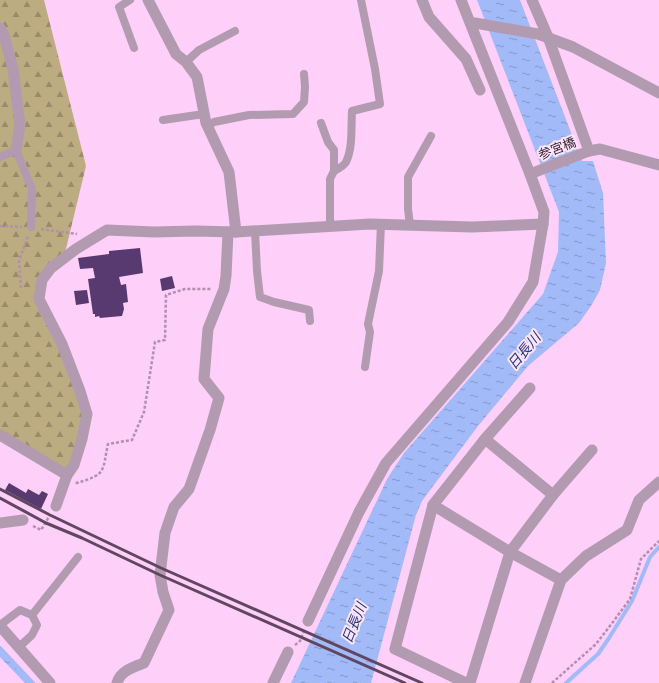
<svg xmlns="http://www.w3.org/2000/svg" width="659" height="683" font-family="Cabin,'Noto Sans JP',sans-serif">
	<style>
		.forest { fill: url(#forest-firs) }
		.water { fill: url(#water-ripples) }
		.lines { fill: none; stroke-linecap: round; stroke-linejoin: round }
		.stream { stroke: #a3baf8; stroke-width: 4 }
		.building { fill: #583a70 }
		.path { stroke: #b28eaf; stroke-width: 2.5; stroke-dasharray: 3 2; stroke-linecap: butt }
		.service { stroke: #b29ab0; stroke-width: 8 }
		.minor { stroke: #b29ab0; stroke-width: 11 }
		.rail { stroke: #60465f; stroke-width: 3 }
		.labels { text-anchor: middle; stroke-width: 4; stroke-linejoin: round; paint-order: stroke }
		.street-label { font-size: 13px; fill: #362135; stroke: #fce5fa }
		.water-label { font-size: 14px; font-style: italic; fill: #25367e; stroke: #fce5fa }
	</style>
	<defs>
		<pattern id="forest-firs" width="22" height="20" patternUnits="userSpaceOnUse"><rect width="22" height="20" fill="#bdac81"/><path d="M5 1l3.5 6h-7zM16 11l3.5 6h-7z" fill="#9a8c6a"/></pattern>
		<pattern id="water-ripples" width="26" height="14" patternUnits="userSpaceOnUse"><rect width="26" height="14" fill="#a3baf8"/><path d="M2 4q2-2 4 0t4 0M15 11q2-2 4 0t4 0" fill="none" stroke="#8697ca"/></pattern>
	</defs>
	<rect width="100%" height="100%" fill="#fdcff9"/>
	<polygon class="forest" points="0,0 44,0 86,166 64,257 51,268 39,299 87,414 67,475 0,432"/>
	<g class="water">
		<polygon points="477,0 520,0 582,161 593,161 603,193 606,263 600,290 591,306 579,323 528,366 478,426 422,501 416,515 371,683 291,683 387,479 404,453 543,294 558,252 559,212"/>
		<polygon points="0,651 31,683 25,683 0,657"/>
	</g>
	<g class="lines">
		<g class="stream">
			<polyline points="0,648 33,683"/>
			<polyline points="566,683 598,654 609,638 632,601 650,557 659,547"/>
		</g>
	</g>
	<g class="building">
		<polygon points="140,248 143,273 119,277 121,285 126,284 128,302 123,303 124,309 122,316 100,318 99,316 95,317 95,314 93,314 88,279 95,278 93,268 80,269 78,258 109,254 109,251"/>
		<polygon points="172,276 175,288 162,291 160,279"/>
		<polygon points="87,290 89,303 76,305 74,291"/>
		<polygon points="9,483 26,493 28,489 39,495 42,491 48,494 41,509 5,490"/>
	</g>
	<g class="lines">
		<g class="path">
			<polyline points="0,226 22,227"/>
			<polyline points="41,229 77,234"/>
			<polyline points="21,288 19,261 28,236"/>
			<path d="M 76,482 L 77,483 C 107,474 102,472 108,444 L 132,440 L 144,412 L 155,342 L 165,340 L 166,295 L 185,289 L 212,289"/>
			<polyline points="33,526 41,530 50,515"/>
			<polyline points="295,645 300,641 304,631"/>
			<polyline points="552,683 596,644 613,622 630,599 641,559 659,541"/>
		</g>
		<g class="service">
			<polyline points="130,0 119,7 134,48"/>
			<polyline points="186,62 199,50 235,31"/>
			<polyline points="163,120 204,114"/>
			<polyline points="321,123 328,142 334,150 334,171"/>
			<polyline points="208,126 214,122 249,115 293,114 304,102 305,87 304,74"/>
			<polyline points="0,157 16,150 32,189 31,227"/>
			<polyline points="410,225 408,209 408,177 431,136"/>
			<path d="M 330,227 L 330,179 L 334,171 C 338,169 344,166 346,162 C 353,148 351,126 352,111 L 380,104 L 375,69 L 361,0"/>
			<polyline points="255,231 257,271 260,297 274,302 309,310 310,321"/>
			<polyline points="365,367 370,332 368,324 379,271 381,224"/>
			<polyline points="32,615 78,557"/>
			<polyline points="0,625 20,610 32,615 37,625 32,635 19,647"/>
		</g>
		<g class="minor">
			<polyline points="148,0 176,54 186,62 197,77 206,123 229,172 236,232"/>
			<polyline points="422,0 429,17 466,59 480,90"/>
			<polyline points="532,0 548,37 589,151 600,149 659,165"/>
			<polyline points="471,23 475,23 538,34 573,47 659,93"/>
			<polyline points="0,28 4,35 13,69 20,125 16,150"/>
			<polyline points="530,174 589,151"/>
			<polyline points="0,435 67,475 74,465 82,439 87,414 80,391 62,344 39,299 42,280 51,268 76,249 107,230 154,232 195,231 236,232 370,224 472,227 543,224 544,212 530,174 461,0"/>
			<polyline points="485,439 553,495"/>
			<polyline points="433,505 510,552 561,580"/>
			<polyline points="56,506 67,475"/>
			<polyline points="0,523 23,520"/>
			<polyline points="308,621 359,512 386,463 508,322 533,282 543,224"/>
			<polyline points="0,626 50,683"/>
			<path d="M 117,683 C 120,671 133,667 144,663 L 169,610 L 163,592 L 160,575 L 165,533 L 174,507 L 189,489 L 210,430 L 219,398 L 204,379 L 208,329 L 224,289 L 226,276 L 228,232"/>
			<polyline points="273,683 288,652"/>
			<polyline points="466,683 395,649 433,505 485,439 530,388"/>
			<polyline points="470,683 510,552 553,495 592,450"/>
			<polyline points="525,683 561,580 586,556 627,530 639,500 659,482"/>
		</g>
		<g class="rail">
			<polyline points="0,489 50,515 161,568 422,683"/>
			<polyline points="0,498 46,523 82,538 160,575 405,683"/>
		</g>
	</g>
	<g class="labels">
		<g class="street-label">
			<text transform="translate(557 148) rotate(-21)" y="5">参宮橋</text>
		</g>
		<g class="water-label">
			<text transform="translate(524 351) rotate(-50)" y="5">日長川</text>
			<text transform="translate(354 623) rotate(-68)" y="5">日長川</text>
		</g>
	</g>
</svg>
